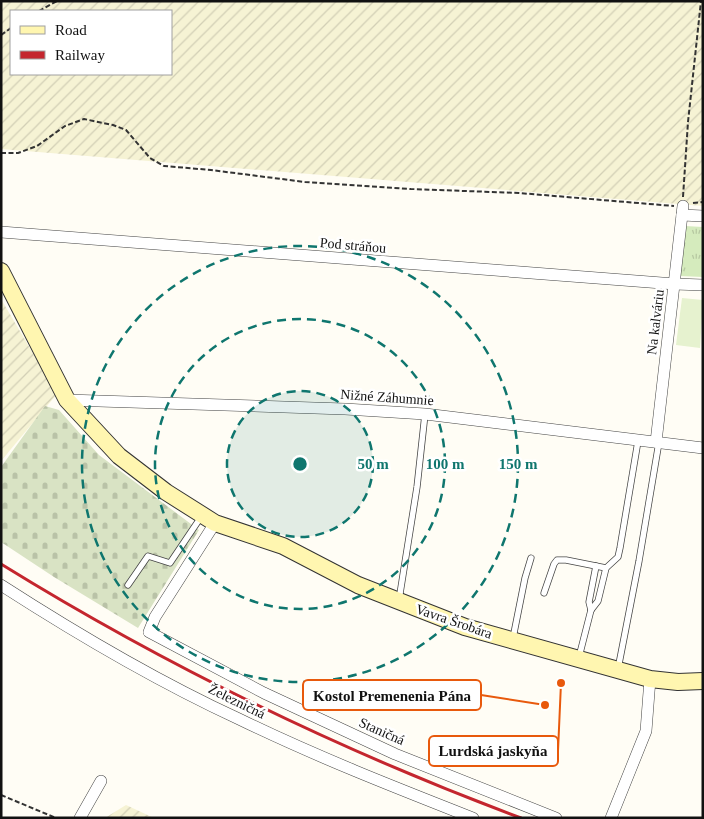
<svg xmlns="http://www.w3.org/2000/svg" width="704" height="819" font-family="Georgia,serif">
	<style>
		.farmland { fill: url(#farmland-furrows); fill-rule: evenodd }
		.cemetery { fill: url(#cemetery-stones) }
		.park { fill: url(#park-tufts) }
		.pitch { fill: #e6f2cf }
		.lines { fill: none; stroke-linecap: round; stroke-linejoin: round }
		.lane-casing { stroke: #444; stroke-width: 7 }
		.street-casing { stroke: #444; stroke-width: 12 }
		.secondary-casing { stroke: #333; stroke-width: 18 }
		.path { stroke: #333; stroke-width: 2; stroke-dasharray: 5 2.5; stroke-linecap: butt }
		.lane { stroke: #fff; stroke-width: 5.5 }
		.street { stroke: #fff; stroke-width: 11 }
		.secondary { stroke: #fff6b0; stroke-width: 16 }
		.rail { stroke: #c4262e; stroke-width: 3 }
		.ring { fill: none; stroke: #0f766e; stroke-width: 2.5; stroke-dasharray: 9 6 }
		.labels { text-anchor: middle; stroke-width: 5; stroke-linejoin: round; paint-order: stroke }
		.street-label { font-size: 14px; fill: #111; stroke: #fff }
		.centre { fill: #0f766e; stroke: #fff; stroke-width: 2.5 }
		.ring-label { font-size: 15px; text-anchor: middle; font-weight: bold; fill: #0f766e; stroke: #fff; stroke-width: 5; stroke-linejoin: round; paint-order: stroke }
		.leader { fill: none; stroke: #e8590c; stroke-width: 2 }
		.callout-dot { fill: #e8590c; stroke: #fff; stroke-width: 2 }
		.callout { fill: #fff; stroke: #e8590c; stroke-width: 2 }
		.callout-label { font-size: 15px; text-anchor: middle; font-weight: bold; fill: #111 }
	</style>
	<defs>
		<pattern id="farmland-furrows" width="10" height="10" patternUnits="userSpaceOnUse" patternTransform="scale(1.25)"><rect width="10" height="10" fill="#f6f3d4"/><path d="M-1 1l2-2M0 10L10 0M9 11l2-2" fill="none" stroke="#d2cfb5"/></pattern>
		<pattern id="cemetery-stones" width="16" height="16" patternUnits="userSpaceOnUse" patternTransform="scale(1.25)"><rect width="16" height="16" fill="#d9e3c4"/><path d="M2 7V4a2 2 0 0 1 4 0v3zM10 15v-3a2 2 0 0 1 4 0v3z" fill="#b9c2a7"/></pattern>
		<pattern id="park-tufts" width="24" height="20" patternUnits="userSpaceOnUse" patternTransform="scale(1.25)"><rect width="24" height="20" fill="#d5ebbd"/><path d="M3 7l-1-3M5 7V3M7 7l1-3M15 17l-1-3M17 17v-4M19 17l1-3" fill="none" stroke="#b6c8a1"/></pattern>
	</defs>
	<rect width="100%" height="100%" fill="#fffdf5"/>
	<g class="farmland">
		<path d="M 5,1 L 703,1 L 703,206 L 1,149 L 1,2 ZM 11,11 L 171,11 L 171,74 L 11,74 Z"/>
		<polygon points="1,299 57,394 1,461"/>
		<polygon points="126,805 154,818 105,818"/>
	</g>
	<polygon class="cemetery" points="45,406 59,410 99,455 199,530 138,628 54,577 1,542 1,467"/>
	<polygon class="park" points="685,226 703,227 703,277 680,276"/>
	<polygon class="pitch" points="682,298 703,300 700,348 676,345"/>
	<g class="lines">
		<defs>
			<g id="lane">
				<polyline points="128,585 148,556 170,563 201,517"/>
				<polyline points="544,593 554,564 557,560 566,560 606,568"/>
				<polyline points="399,600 417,487 425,414"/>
				<polyline points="591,610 589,602 596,566"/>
				<polyline points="513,638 525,578 531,558"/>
				<polyline points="579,657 591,610 598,601 606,568 618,557 620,548 638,441"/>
				<polyline points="618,669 639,561 659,442"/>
			</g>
			<g id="street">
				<polyline points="682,215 703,216"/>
				<polyline points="1,232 675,284 703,285"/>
				<polyline points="67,400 345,409 425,414 703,448"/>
				<polyline points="656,442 683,206"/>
				<polyline points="215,523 155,617 149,632 264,693 395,754 556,818"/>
				<path d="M 1,585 C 77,634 157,681 239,719 C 315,756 394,787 473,818"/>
				<polyline points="80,818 101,781"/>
				<polyline points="611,818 646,731 650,679"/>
			</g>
			<polyline id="secondary" points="1,271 67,400 119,456 166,492 215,523 283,546 358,585 465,627 650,679 678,682 703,681"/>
		</defs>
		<use href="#lane" class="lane-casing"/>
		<use href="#street" class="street-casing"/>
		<use href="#secondary" class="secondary-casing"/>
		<g class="path">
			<polyline points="39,11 57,1"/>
			<polyline points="1,35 11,28"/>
			<polyline points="1,153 18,153 37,146 65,126 84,119 113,125 126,130 150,158 164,166 211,170 305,182 411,189 519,193 674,206"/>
			<polyline points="683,197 688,122 701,1"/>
			<polyline points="693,203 703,202"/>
			<polyline points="1,795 56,818"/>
		</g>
		<use href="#lane" class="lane"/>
		<use href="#street" class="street"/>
		<use href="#secondary" class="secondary"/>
		<path class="rail" d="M 1,564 C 166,666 339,750 521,818"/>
	</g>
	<circle cx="300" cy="464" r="73" fill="#0f766e" fill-opacity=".12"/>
	<g class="ring">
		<circle cx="300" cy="464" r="73"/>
		<circle cx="300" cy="464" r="145"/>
		<circle cx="300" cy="464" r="218"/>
	</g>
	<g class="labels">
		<g class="street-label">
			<text transform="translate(353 245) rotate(5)" y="5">Pod stráňou</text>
			<text transform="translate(655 322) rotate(-83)" y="5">Na kalváriu</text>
			<text transform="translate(387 397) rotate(4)" y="5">Nižné Záhumnie</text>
			<text transform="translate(454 621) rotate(19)" y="5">Vavra Šrobára</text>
			<text transform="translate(237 701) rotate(26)" y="5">Železničná</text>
			<text transform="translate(382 731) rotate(24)" y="5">Staničná</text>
		</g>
	</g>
	<circle cx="300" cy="464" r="8" class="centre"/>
	<g class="ring-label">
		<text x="373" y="469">50 m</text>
		<text x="445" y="469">100 m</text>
		<text x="518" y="469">150 m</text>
	</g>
	<path class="leader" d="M545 705L481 695M561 683L558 751"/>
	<g class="callout-dot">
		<circle cx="545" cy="705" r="5"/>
		<circle cx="561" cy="683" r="5"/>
	</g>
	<g class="callout">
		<rect x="303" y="680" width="178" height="30" rx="5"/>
		<rect x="429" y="736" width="129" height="30" rx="5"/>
	</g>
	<g class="callout-label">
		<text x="392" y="701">Kostol Premenenia Pána</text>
		<text x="493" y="756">Lurdská jaskyňa</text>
	</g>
	<rect width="704" height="819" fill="none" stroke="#111111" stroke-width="5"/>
	<rect x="10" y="10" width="162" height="65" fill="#ffffff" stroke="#a0a0a0"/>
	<rect x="20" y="26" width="25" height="8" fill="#fff6b0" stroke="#a0a0a0"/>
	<text x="55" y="35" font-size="15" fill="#111111">Road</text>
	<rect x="20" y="51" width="25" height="8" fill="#c4262e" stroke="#a0a0a0"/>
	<text x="55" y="60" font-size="15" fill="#111111">Railway</text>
</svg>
